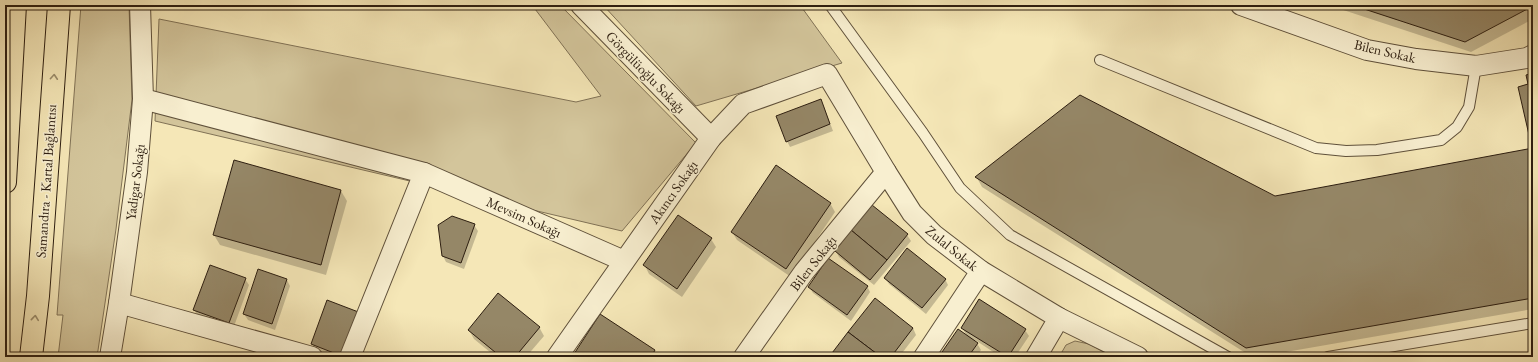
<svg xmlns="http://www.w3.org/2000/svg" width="1538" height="362" font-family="'EB Garamond',serif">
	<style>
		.green { fill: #d3c59b; stroke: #807256 }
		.shadow { fill: #0003 }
		.building { fill: #958767; stroke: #2d1e10 }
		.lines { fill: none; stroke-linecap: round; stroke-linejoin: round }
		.service-casing { stroke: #5f503a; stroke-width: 12 }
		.minor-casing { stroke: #5f503a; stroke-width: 22 }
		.motorway-casing { stroke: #2d1e10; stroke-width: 24 }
		.service { stroke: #f8efd0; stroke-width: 10 }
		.minor { stroke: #f8efd0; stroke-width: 20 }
		.motorway { stroke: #f5e7b7; stroke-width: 22 }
		.oneway { stroke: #9b8d6c }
		.labels { text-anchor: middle; stroke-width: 3; stroke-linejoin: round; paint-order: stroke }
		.street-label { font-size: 14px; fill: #2d1e10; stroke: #f8efd0 }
	</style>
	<rect width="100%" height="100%" fill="#f5e7b7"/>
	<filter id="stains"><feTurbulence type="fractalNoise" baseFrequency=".005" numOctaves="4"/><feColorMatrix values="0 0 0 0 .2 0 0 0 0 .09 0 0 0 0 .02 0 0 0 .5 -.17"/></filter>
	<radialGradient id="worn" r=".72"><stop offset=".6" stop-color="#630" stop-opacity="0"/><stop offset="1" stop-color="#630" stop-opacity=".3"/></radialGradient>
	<g class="green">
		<polygon points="81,5 129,5 132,100 116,229 97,357 58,357 63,315 57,315"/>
		<polygon points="532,5 560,5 696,143 622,231 155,121 159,19 576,102 601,96"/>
		<polygon points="603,5 800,5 842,63 696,106"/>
		<polygon points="1075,341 1089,344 1113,357 1059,357 1066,345"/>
	</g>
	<g class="shadow">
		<polygon points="1328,5 1533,5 1533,19 1471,52"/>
		<polygon points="1533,74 1533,140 1530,135 1529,85"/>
		<polygon points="824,107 833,131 790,147 787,141"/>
		<polygon points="1533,149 1533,309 1257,357 1252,357 982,187 977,178 1275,197"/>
		<polygon points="341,191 347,201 326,275 220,245 214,235"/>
		<polygon points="830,203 835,212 791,277 737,240 732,232"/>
		<polygon points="474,225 478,231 464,269 446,262 443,256"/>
		<polygon points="907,235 911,241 874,285 839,257 836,251"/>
		<polygon points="711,239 716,247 682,297 649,274 645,266"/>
		<polygon points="259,270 287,280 290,286 275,330 248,320 244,314"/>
		<polygon points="885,278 945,279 948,285 926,314 889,284"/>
		<polygon points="245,279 249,285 233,329 198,316 194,310"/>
		<polygon points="867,286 870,292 851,321 813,293 809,287"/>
		<polygon points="539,327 544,336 526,357 496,357 474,339 469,330"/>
		<polygon points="913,328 916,335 899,357 830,357"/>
		<polygon points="962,328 1025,330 1029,336 1015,357 1001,357 975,340 981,350 976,357 946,357 943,352 967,336"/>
		<polygon points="312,344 350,357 334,357 315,350"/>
		<polygon points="655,351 658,357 574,357"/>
	</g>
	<g class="building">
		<polygon points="1352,5 1533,5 1533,6 1465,42"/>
		<polygon points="1533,73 1533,134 1529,135 1518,87 1528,84 1526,75"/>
		<polygon points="1080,95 1275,196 1533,148 1533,298 1246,348 975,177"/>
		<polygon points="821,99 830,124 786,142 776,116"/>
		<polygon points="234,160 341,190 321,265 213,235"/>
		<polygon points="776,165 831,203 786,269 731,232"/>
		<polygon points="872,205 908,234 887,260 851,230"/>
		<polygon points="678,215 712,238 677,289 643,265"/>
		<polygon points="452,216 475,224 461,263 442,256 438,225"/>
		<polygon points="851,230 887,260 870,280 835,251"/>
		<polygon points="907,248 946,279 922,308 884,278"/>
		<polygon points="828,258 868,286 847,315 808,287"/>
		<polygon points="210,265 246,278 229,323 193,310"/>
		<polygon points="258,269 287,279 272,324 243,314"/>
		<polygon points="498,293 540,327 515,357 501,357 468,330"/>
		<polygon points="875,298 913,328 891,357 881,357 848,332"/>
		<polygon points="979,299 1026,329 1008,357 961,328"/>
		<polygon points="327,300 361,313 344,357 311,344"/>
		<polygon points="600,314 655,350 651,357 572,357"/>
		<polygon points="958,329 978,343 968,357 949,357 942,352"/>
		<polygon points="848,332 881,357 829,357"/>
	</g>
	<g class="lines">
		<defs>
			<g id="service">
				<polyline points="830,5 923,133 960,188 1010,235 1228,357"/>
				<polyline points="1100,60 1316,148 1346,151 1377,150 1441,140 1457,127 1469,107 1476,66"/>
				<polyline points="1328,357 1533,323"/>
			</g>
			<g id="minor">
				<polyline points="581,5 711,138"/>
				<polyline points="1241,5 1367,50 1416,59 1476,66 1527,58 1533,55"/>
				<polyline points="143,99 424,173 350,357"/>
				<polyline points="424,173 624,261"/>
				<polyline points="119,303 312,357"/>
				<polyline points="110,357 119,303 137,172 143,99 140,5"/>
				<polyline points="557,357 711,138 743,104 827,74 886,172 912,213 934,235 981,271 1059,318 1138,357"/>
				<polyline points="744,357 804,272 886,172"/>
				<polyline points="924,357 981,271"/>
				<polyline points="1036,357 1059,318"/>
			</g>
			<g id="motorway">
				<polyline points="5,182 15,5"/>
				<polyline points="31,357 38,296 59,5"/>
			</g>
		</defs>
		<use href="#service" class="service-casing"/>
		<use href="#minor" class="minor-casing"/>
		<use href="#motorway" class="motorway-casing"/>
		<use href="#service" class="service"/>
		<use href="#minor" class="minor"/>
		<use href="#motorway" class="motorway"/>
	</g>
	<defs><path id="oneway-chevron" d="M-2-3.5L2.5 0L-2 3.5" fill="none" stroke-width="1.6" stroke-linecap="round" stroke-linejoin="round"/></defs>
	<g class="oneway">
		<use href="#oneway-chevron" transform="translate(54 77) rotate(-86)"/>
		<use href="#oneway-chevron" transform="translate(35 318) rotate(-84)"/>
	</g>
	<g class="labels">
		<g class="street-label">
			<text transform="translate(1385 51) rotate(13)" y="5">Bilen Sokak</text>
			<text transform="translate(646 72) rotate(46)" y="5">Görgülüoğlu Sokağı</text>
			<text transform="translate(46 181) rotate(-86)" y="5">Samandıra - Kartal Bağlantısı</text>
			<text transform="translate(135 182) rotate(-83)" y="5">Yadigar Sokağı</text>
			<text transform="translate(673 192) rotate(-55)" y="5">Akıncı Sokağı</text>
			<text transform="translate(524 217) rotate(24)" y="5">Mevsim Sokağı</text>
			<text transform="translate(952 248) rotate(39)" y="5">Zulal Sokak</text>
			<text transform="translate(813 263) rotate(-52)" y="5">Bilen Sokağı</text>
		</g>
	</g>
	<rect width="1538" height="362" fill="none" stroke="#f5e7b7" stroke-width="20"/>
	<rect x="6" y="6" width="1526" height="350" fill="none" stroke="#2d1e10" stroke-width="2"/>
	<rect x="10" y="10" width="1518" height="342" fill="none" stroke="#2d1e10"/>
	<rect width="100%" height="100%" filter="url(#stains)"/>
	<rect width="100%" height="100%" fill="url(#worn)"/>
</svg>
